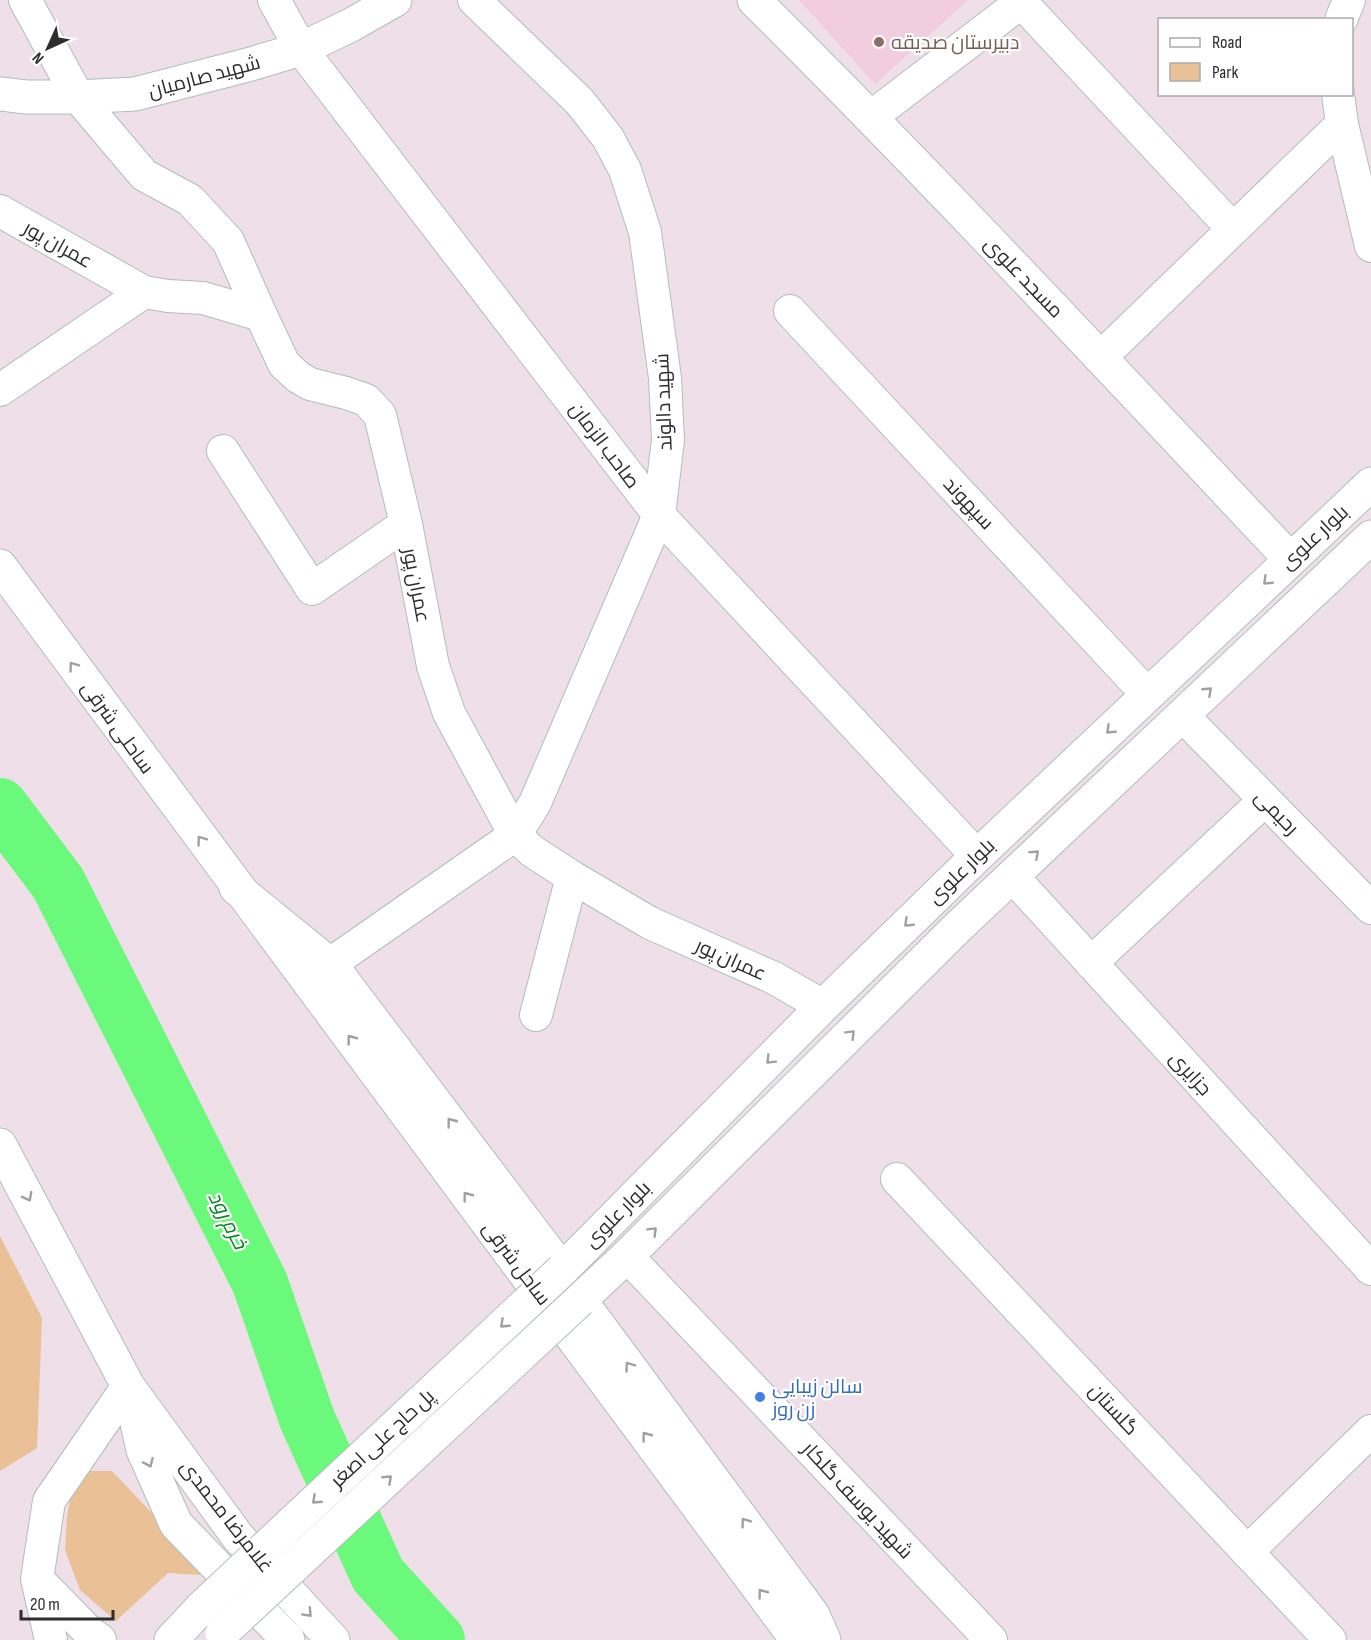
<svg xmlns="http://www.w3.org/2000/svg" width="1371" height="1640" font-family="'Sofia Sans Condensed',Cairo,sans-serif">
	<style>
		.education { fill: #f2cddf }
		.green { fill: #eac197 }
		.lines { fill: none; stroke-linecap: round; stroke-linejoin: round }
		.river { stroke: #6af97b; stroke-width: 56 }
		.minor-casing { stroke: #afbeb9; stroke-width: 34 }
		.tertiary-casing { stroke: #afbeb9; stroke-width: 35 }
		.secondary-casing { stroke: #afbeb9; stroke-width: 35 }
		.minor { stroke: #fff; stroke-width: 32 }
		.tertiary { stroke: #fff; stroke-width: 33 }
		.secondary { stroke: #fff; stroke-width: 33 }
		.secondary-bridge-casing { stroke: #afbeb9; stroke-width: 35; stroke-linecap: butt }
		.secondary-bridge { stroke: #fff; stroke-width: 33 }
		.oneway { stroke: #a0a0a0 }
		.education-dot { fill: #8d6e63; stroke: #fff; stroke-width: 2 }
		.shop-dot { fill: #3f7fe0; stroke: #fff; stroke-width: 2 }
		.labels { text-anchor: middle; stroke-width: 4.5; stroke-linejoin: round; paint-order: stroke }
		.education-label { font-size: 20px; fill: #785e54; stroke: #fff; text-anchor: start }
		.street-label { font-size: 20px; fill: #2d2d2d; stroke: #fff }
		.shop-label { font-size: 20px; fill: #366cbe; stroke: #fff; text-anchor: start }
		.water-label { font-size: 21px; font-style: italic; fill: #06851e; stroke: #fff }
	</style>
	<rect width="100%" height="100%" fill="#efdfe9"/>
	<polygon class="education" points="799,0 968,0 875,84"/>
	<g class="green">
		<polygon points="0,1236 42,1318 37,1448 0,1471"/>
		<polygon points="90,1471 112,1471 204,1568 199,1575 168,1573 116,1621 80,1590 65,1550 67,1517 72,1488"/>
	</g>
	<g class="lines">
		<polyline class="river" points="0,806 58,883 260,1283 307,1419 378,1575 437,1640"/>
		<defs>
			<g id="minor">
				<polyline points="25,0 78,97 144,175 190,200 228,241 261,315"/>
				<polyline points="274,0 301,49 659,515 977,856"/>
				<polyline points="1021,2 1233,229"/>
				<polyline points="1341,20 1349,0"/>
				<polyline points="1338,94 1342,124 1371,246"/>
				<polyline points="871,117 1024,0"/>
				<polyline points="0,211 144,292 168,296 203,298 261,315 284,364 298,377 310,384 346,393 366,400 380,415 406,524 433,666 449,713 515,835 532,851 572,877 650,923 774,978 823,1006"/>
				<polyline points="790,311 1147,694"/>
				<polyline points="1101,357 1342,124"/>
				<polyline points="0,390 144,292"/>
				<polyline points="223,451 312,589 406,524"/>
				<polyline points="1182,715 1371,908"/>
				<polyline points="1012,876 1371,1269"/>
				<polyline points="1091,963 1265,800"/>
				<polyline points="310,978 515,835 535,803 659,515 668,440 665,378 645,232 625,170 608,138 580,102 474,0"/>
				<polyline points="536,1015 572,877"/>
				<polyline points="897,1179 1330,1640"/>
				<polyline points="627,1256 991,1640"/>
				<polyline points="1247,1552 1371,1431"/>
				<polyline points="38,1580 89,1632 100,1640"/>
				<polyline points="51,1640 37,1579 49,1501 128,1386"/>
			</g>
			<g id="tertiary">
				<path d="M 754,0 C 937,182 1113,371 1290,559"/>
				<polyline points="0,94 26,97 78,97 135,94 251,64 301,49 351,25 395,0"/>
			</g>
			<g id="secondary">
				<path d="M 0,566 C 264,925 531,1282 797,1640"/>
				<polyline points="236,888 331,965 562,1270 823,1006 977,856 1371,484"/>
				<polyline points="0,1145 128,1386 238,1537 333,1640"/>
				<polyline points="132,1400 143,1450 176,1524 288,1640"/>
				<polyline points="171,1640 202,1607"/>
				<polyline points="824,1640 813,1615 580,1300 627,1256 956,929 1371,537"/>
			</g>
		</defs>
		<use href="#minor" class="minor-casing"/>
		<use href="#tertiary" class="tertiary-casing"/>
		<use href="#secondary" class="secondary-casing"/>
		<use href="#minor" class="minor"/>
		<use href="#tertiary" class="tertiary"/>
		<use href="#secondary" class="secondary"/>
		<defs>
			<g id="secondary-bridge">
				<polyline points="202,1607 562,1270"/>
				<polyline points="222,1633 580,1300"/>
			</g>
		</defs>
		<use href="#secondary-bridge" class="secondary-bridge-casing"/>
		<use href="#secondary-bridge" class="secondary-bridge"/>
	</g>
	<defs><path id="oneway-chevron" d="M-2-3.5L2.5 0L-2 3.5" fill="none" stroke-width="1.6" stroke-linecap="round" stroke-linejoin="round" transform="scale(1.5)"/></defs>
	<g class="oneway">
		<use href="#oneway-chevron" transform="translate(1267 581) rotate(136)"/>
		<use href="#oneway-chevron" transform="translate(73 666) rotate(-126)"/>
		<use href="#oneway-chevron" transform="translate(1208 691) rotate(-43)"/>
		<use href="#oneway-chevron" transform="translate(1110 730) rotate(137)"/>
		<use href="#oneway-chevron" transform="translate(201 840) rotate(-126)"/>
		<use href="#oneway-chevron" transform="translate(1035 854) rotate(-43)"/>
		<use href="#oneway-chevron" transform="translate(908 923) rotate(136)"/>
		<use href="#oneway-chevron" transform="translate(851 1034) rotate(-45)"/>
		<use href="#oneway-chevron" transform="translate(351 1039) rotate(-127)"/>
		<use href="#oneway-chevron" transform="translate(770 1060) rotate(135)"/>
		<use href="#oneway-chevron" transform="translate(451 1122) rotate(-127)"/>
		<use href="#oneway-chevron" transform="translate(467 1196) rotate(-127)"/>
		<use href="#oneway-chevron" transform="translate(28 1197) rotate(62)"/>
		<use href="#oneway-chevron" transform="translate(653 1231) rotate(-45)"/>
		<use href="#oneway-chevron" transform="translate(504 1324) rotate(137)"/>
		<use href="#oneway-chevron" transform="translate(629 1366) rotate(-126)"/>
		<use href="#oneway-chevron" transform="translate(646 1436) rotate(-127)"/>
		<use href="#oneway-chevron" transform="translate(149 1463) rotate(66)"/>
		<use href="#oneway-chevron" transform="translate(388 1479) rotate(-43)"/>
		<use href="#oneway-chevron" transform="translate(316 1500) rotate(137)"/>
		<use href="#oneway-chevron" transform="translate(745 1522) rotate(-126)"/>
		<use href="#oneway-chevron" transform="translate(762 1593) rotate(-127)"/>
		<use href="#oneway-chevron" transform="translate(308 1613) rotate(47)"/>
	</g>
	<circle class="education-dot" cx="879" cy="42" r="6"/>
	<circle class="shop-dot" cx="760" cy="1397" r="6"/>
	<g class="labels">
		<g class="education-label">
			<text x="891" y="49">دبیرستان صدیقه</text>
		</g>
		<g class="street-label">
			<text transform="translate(204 76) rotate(-15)" y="7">شهید صارمیان</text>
			<text transform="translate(58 244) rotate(29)" y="7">عمران پور</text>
			<text transform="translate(1024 277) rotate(46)" y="7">مسجد علوی</text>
			<text transform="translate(663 402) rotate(-92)" y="7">شهید دالوند</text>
			<text transform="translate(605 445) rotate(53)" y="7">صاحب الزمان</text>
			<text transform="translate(969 503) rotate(47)" y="7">سپهوند</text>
			<text transform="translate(1314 537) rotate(-43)" y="7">بلوار علوی</text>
			<text transform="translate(417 585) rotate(79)" y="7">عمران پور</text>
			<text transform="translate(118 727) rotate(54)" y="7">ساحلی شرقی</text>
			<text transform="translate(1277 812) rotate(46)" y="7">رحیمی</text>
			<text transform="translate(961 871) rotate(-44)" y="7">بلوار علوی</text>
			<text transform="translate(731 959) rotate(24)" y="7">عمران پور</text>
			<text transform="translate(1191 1073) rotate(48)" y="7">جزایری</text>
			<text transform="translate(617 1214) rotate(-45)" y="7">بلوار علوی</text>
			<text transform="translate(517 1263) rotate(53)" y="7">ساحل شرقی</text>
			<text transform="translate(1114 1409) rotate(47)" y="7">گلستان</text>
			<text transform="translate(382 1438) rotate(-43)" y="7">پل حاج علی اصغر</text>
			<text transform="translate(858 1500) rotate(47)" y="7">شهید یوسف گلکار</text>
			<text transform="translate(227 1516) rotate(52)" y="7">غلامرضا محمدی</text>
		</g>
		<g class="shop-label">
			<text x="772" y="1393">سالن زیبایی<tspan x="772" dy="23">زن روز</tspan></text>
		</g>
		<g class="water-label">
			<text transform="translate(228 1220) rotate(63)" y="7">خرم رود</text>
		</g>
	</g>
	<rect x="1158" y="18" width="195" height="78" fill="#ffffff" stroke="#ababab" stroke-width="1.5"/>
	<rect x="1170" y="38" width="30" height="9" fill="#ffffff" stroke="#ababab" stroke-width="1.5"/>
	<text x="1212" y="48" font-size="18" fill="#2d2d2d">Road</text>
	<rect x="1170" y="63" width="30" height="18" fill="#eac197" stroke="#ababab" stroke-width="1.5"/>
	<text x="1212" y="78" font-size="18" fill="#2d2d2d">Park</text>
	<g transform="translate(48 48) rotate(225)" stroke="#ffffff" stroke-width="4.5" paint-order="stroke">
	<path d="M0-4.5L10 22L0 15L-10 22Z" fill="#2d2d2d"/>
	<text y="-9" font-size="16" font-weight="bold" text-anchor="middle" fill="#2d2d2d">N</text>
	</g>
	<path d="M21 1610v9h92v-9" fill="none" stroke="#2d2d2d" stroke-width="3"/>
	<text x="30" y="1610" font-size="18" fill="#2d2d2d" stroke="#ffffff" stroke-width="4.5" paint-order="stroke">20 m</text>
</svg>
